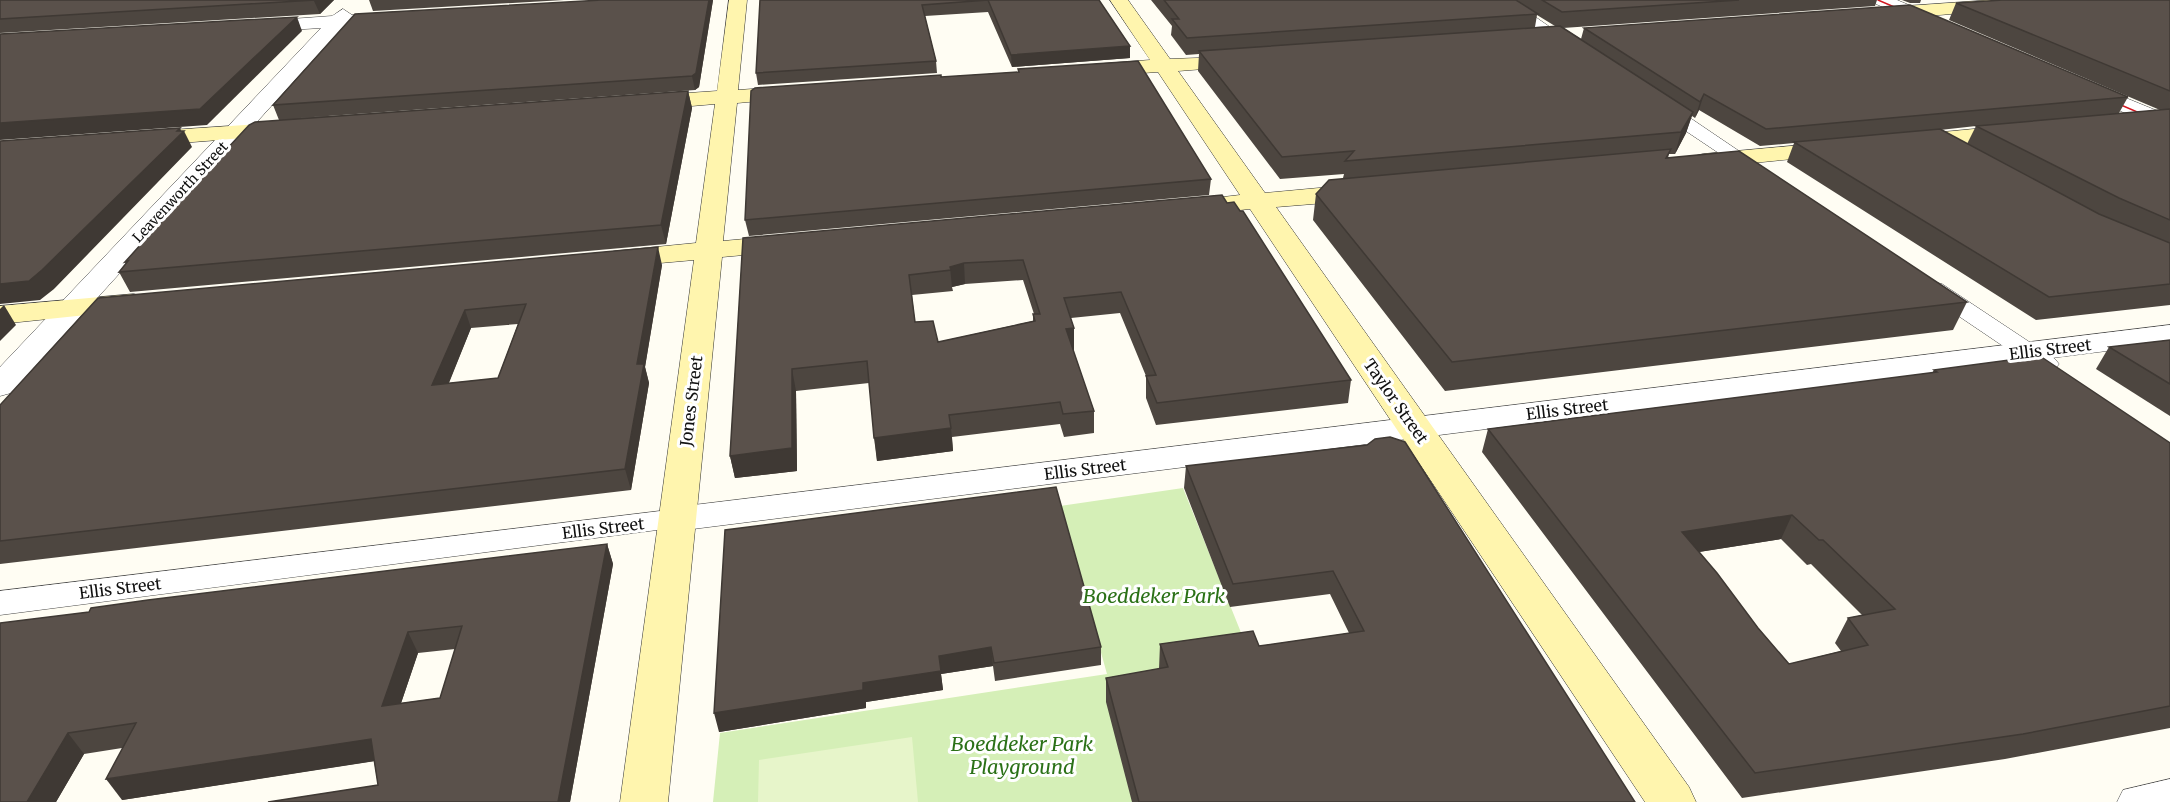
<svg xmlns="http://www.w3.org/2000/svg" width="2170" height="802" font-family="Merriweather,serif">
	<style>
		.green { fill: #d5efb7 }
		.pitch { fill: #e7f5ca }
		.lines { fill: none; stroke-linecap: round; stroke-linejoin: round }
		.minor-casing { stroke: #434343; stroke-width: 1 }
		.tertiary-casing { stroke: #434343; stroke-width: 1 }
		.secondary-casing { stroke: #323232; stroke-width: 1 }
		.minor { fill: #fff; fill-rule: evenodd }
		.tertiary { fill: #fff; fill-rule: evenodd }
		.secondary { fill: #fff5ae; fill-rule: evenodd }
		.tram { stroke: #d21721; stroke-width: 1.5 }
		.wall { fill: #4d4640; fill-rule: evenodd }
		.shaded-wall { fill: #3f3934 }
		.building { fill: #5a514b; stroke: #3f3934; stroke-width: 1.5; fill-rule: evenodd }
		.labels { text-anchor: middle; stroke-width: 6; stroke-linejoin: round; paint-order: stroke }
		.far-street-label { font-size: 14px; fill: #101010; stroke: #fff }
		.street-label { font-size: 16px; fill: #101010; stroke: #fff }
		.near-park-label { font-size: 20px; font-style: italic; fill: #2b7117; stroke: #fff }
	</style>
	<rect width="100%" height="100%" fill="#fffdf3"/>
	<polygon class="green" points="1183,488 1250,655 1166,691 1132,802 713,802 720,733 1107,674 1060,506"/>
	<polygon class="pitch" points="912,737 918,802 758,802 759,760"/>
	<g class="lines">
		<defs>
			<g id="minor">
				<polygon points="1494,0 1511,0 1580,48 1572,53 1566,51"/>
				<polygon points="1659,100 1665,101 1770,172 1767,176 1753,176 1653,109 1650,105 1653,101"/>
				<polygon points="1934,282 1942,284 2055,359 2059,364 2055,369 2046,372 2037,369 1926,294 1922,289 1926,284"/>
				<polygon points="677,509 688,512 692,519 688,526 0,615 0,591"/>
				<polygon points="2170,779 2170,802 2117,802 2123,790"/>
			</g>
			<g id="tertiary">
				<polygon points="1873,0 1897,0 1942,19 1944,23 1942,27 1928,27 1876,4"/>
				<polygon points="343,9 352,15 393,12 402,18 393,24 343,27 11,393 0,396 0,367 321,28 256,32 247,26 249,22 332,16"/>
				<polygon points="2082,80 2165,114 2168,119 2165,124 2149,124 2075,90 2071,86 2075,82"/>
				<polygon points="2170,325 2170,343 677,531 664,528 658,519 664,510 677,507"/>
			</g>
			<g id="secondary">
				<polygon points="729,0 747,0 738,90 794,86 802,87 805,92 802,97 794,98 737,103 723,241 788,235 798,237 802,243 798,249 788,251 722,257 668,802 620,802 694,260 615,267 605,265 601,259 605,253 615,251 696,243 715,104 645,110 637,108 634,103 637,98 645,96 717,91"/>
				<polygon points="1110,0 1128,0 1170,59 1250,56 1253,60 1250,64 1243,66 1178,71 1265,193 1362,184 1371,187 1375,192 1371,197 1362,200 1276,207 1689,787 1696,802 1645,802 1250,209 1189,215 1180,212 1176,207 1180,202 1240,195 1158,72 1097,76 1090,74 1087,70 1090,66 1097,64 1150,60"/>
				<polygon points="1991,0 2071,0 2062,5 1878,20 1869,14 1878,8"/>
				<polygon points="288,122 296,124 299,129 296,134 142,146 134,144 130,139 134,134 142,132"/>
				<polygon points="2016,125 2024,127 2027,132 2024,137 1912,149 1904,147 1900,142 1904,137 1912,135"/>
				<polygon points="1834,142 1842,144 1846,149 1842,154 1703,168 1695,166 1691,161 1695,156 1703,154"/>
				<polygon points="134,294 144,297 149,303 144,309 0,324 0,306"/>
			</g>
		</defs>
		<use href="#minor" class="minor-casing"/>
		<use href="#tertiary" class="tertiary-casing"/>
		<use href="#secondary" class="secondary-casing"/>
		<use href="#minor" class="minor"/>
		<use href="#tertiary" class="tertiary"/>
		<use href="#secondary" class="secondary"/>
		<g class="tram">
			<polyline points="1878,0 1906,12"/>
			<polyline points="2107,99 2170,126"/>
		</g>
	</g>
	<g class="wall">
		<polygon points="0,0 334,0 320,14 0,33"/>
		<polygon points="369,0 564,0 373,11"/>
		<polygon points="713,0 699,87 695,90 286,119 688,91 692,108 666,244 130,292 119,272 126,264 125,262 279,120 273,105"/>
		<polygon points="760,0 1099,0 1130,46 1130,58 1012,67 988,12 925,16 936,61 937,73 758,85 756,73"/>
		<path d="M 1151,0 L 1877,0 L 1875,6 L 1563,28 L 1581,39 L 1584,28 L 2128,97 L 2119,113 L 2160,110 L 1949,20 L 1956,3 L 2170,0 L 2170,305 L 2036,320 L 1787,162 L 1794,143 L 1760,146 L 1699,110 L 1695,118 L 1692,116 L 1686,133 L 1675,154 L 1669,154 L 1668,158 L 1967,302 L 1953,330 L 1445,391 L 1313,220 L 1316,194 L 1343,178 L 1344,174 L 1280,179 L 1198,71 L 1199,54 L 1186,55 L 1171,35 L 1172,26 ZM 1537,15 L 1555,26 L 1535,27 ZM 1976,126 L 1967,144 L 1940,130 Z"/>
		<polygon points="1902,0 1921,0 1920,3 1910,3"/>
		<polygon points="1018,69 1211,179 1209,195 749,236 745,220 941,77 1018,72"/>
		<path d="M 1227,203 L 1351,380 L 1348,403 L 1156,425 L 1146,398 L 1146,376 L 1120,313 L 1071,318 L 1073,350 L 1094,411 L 1094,433 L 1064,437 L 1060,424 L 952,437 L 953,451 L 877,461 L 869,383 L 796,391 L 797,471 L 735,478 L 730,456 L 743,238 ZM 1023,280 L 1034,314 L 1033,314 L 1033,321 L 938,342 L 915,322 L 912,295 L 953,291 L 952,287 L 965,284 Z"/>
		<path d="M 662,265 L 645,367 L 649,383 L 631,490 L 0,564 L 0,405 ZM 518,324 L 498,378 L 449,383 L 471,328 Z"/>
		<polygon points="2170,340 2170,416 2096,369 2109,347"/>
		<path d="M 1934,370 L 2170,443 L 2170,728 L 2005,759 L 1742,798 L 1482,452 L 1488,429 L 1932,373 ZM 1781,539 L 1807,565 L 1811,564 L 1862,615 L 1848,618 L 1835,643 L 1841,651 L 1789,664 L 1758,628 L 1699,552 Z"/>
		<polygon points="1367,445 1635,802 1132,802 1106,702 1106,678 1159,669 1160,644 1259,646 1349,633 1330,594 1230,607 1184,488 1186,466"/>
		<polygon points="725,530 1101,647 1101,665 995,681 993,666 941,674 943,690 866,702 866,708 719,732"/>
		<path d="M 607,544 L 613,564 L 570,802 L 268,802 L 378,785 L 374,761 L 122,800 L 122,748 L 84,754 L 56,802 L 0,802 L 89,612 ZM 455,649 L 440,698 L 401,703 L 418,653 Z"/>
	</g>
	<g class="shaded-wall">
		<polygon points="315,0 334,0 320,14 314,1"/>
		<polygon points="709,0 713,0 699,87 695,90 692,76"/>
		<polygon points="297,17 302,31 207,125 0,140 0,123"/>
		<polygon points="1130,46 1130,58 1012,67 1011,55"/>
		<polygon points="688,91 692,108 666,244 661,225"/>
		<polygon points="1704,94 1699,110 1695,118 1700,102"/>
		<polygon points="1693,112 1686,133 1675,154 1681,132"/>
		<polygon points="180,128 182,133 184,131 192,147 54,289 40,300 0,304 0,284"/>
		<polygon points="658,247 662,265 645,367 649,383 631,490 625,469 637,364"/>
		<polygon points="964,263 965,284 952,287 950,267"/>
		<polygon points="4,305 16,325 0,341 0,309"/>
		<polygon points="465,310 471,328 440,404 432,385"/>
		<polygon points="1074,328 1074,350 1067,350 1066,329"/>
		<polygon points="792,369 796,391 797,471 735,478 730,456"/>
		<polygon points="951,428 953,451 877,461 874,438"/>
		<polygon points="1792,515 1781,539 1673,556 1682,532"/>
		<polygon points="607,544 613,564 570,802 558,802"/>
		<polygon points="408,632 418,653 393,727 382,706"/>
		<polygon points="991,647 993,666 941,674 943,690 866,702 866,708 719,732 714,713 863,683 939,656"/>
		<polygon points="68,733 84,754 56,802 27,802"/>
		<polygon points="371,739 382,760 122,800 106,779"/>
	</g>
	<g class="building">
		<polygon points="0,0 315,0 0,19"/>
		<polygon points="602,0 709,0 696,73 692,76 273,105 355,14"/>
		<polygon points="760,0 1099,0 1130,46 1011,55 988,0 922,5 936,61 756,73"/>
		<polygon points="1164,0 1516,0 1538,14 1187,38 1172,19 1179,19"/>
		<polygon points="1542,0 1739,0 1562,12"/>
		<polygon points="2003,0 2170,0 2170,91 1956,3"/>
		<polygon points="1910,5 2128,97 1766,129 1704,94 1700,102 1584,28"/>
		<polygon points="297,17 200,109 0,123 0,34"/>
		<polygon points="1560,26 1693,112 1681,132 1345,161 1354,151 1282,157 1199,51"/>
		<polygon points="1138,61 1211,179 745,220 751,91 755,88 941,75 941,77 1019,72 1018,69"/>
		<polygon points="688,91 661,225 119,272 128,261 125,262 212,165 249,125 255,122"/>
		<polygon points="2170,109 2170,220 2119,198 1976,126"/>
		<polygon points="180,128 177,131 184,131 42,270 29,281 0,284 0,141"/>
		<polygon points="1940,129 2099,214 2170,243 2170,284 2049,297 1794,142"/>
		<polygon points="1671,149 1666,158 1739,151 1967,302 1452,362 1316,194 1329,180"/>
		<path d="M 1222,195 L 1227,203 L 1234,202 L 1240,211 L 1243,211 L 1351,380 L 1157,403 L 1146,376 L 1156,375 L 1121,292 L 1064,298 L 1074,328 L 1066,329 L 1094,411 L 1063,414 L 1060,402 L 949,415 L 951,428 L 874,438 L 867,361 L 792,369 L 792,448 L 730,456 L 743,238 ZM 1023,260 L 1040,314 L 1033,314 L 1035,321 L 938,342 L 933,321 L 915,322 L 909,275 L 951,270 L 950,267 L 964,263 Z"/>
		<path d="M 658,247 L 637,364 L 644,364 L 625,469 L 0,541 L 0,405 L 98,298 ZM 526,304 L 498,378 L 432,385 L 465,310 Z"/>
		<polygon points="2170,340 2170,384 2109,347"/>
		<path d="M 2040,356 L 2170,443 L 2170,706 L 2023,734 L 1755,773 L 1488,429 L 1937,372 L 1934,370 ZM 1792,515 L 1819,540 L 1823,540 L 1895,609 L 1848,618 L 1868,645 L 1789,664 L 1758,628 L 1717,573 L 1682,532 Z"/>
		<polygon points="1390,437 1405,442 1635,802 1139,802 1106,678 1168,667 1160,644 1253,631 1259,646 1364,631 1333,571 1233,584 1186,466 1367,445 1375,439"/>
		<polygon points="1056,487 1101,647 994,663 991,647 939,656 941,671 863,683 863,690 714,713 725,530"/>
		<path d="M 607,544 L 558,802 L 268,802 L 378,785 L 371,739 L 106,779 L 136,723 L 68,733 L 27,802 L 0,802 L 0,623 L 89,612 L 91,608 L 148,600 ZM 462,626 L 440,698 L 382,706 L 408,632 Z"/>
	</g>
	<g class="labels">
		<g class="far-street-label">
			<text transform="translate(180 192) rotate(-47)" y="5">Leavenworth Street</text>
		</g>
		<g class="street-label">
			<text transform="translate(2050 349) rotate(-7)" y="6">Ellis Street</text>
			<text transform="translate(691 401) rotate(-83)" y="6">Jones Street</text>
			<text transform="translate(1396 401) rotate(55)" y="6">Taylor Street</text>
			<text transform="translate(1567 409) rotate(-7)" y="6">Ellis Street</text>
			<text transform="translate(1085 469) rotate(-7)" y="6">Ellis Street</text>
			<text transform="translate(603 528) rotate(-7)" y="6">Ellis Street</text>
			<text transform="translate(120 588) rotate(-7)" y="6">Ellis Street</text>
		</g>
		<g class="near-park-label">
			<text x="1154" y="603">Boeddeker Park</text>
			<text x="1022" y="751">Boeddeker Park<tspan x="1022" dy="23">Playground</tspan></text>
		</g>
	</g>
</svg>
